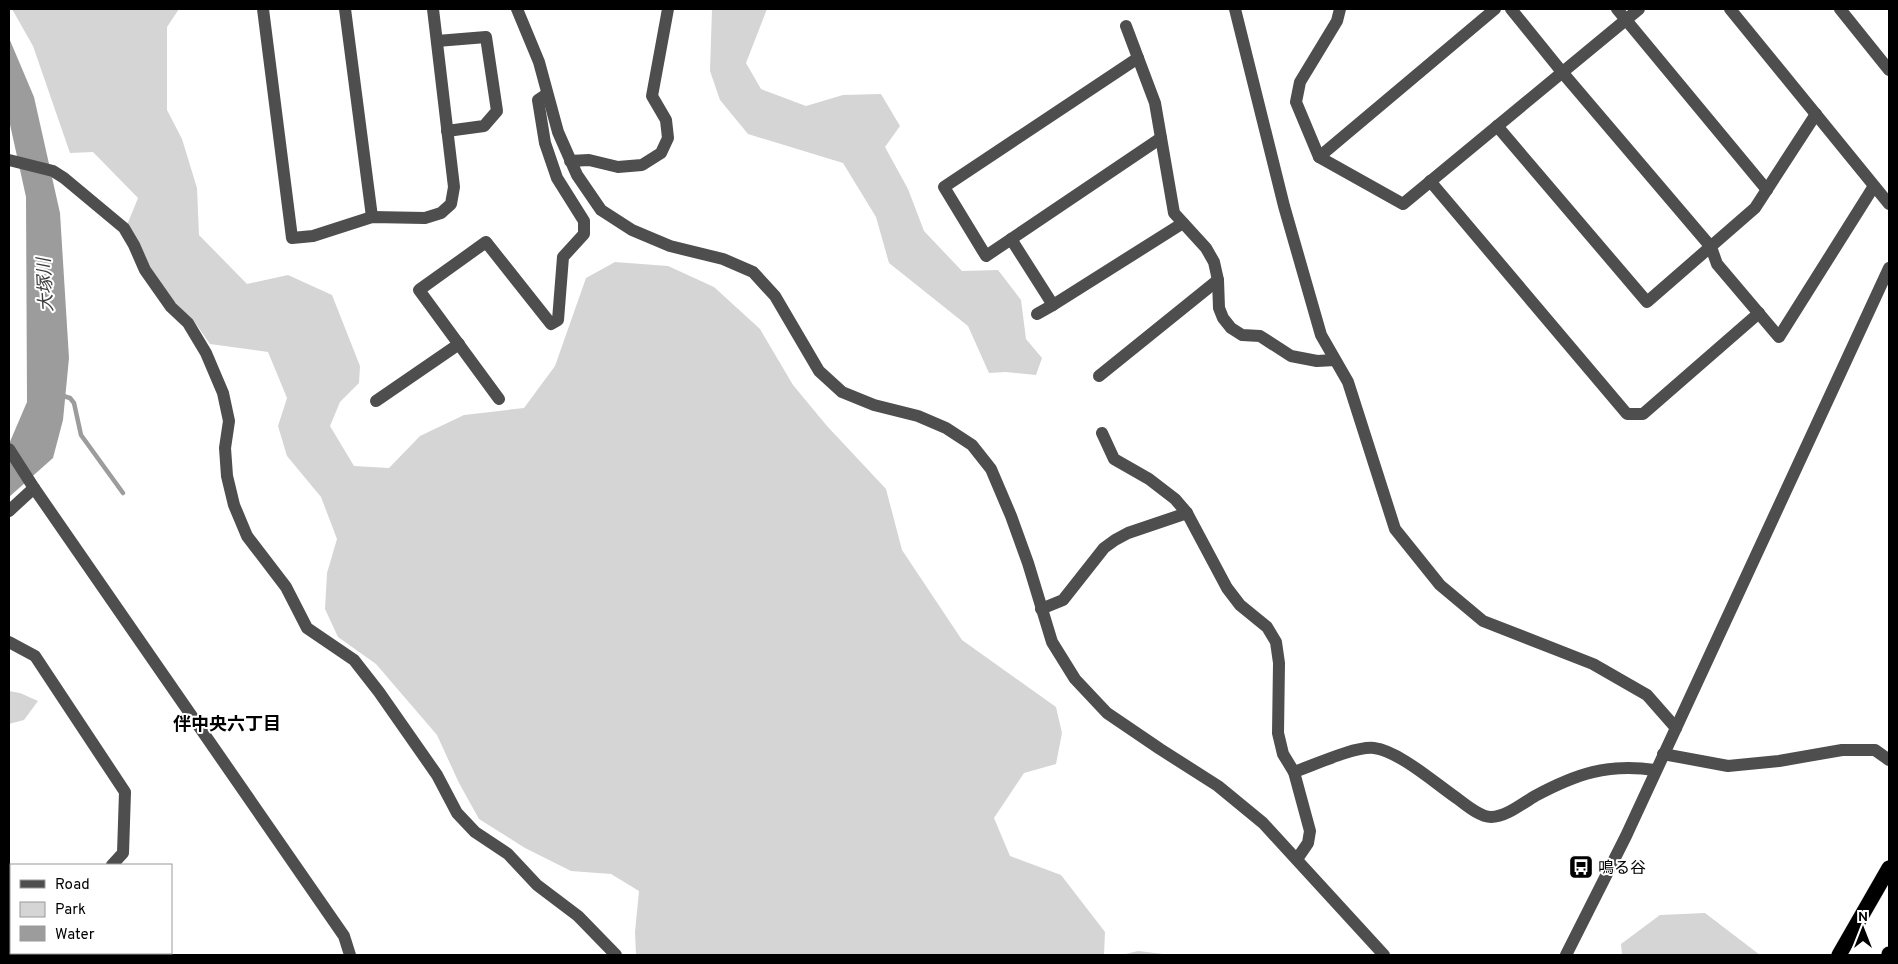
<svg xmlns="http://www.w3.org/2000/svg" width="1898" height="964" font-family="Overpass,'Noto Sans JP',sans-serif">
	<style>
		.green { fill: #d5d5d5 }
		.water { fill: #9c9c9c }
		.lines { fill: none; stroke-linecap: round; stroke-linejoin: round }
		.stream { stroke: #9c9c9c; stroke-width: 4.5 }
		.highway-casing { stroke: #dbdbdb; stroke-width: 16 }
		.minor { stroke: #4e4e4e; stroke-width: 12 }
		.highway { stroke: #000; stroke-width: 15 }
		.labels { text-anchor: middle; stroke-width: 4; stroke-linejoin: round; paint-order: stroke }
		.poi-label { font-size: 16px; fill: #000; stroke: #fff; text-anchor: start }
		.water-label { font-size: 18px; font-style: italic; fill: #3d3d3d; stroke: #fff }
		.neighbourhood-label { font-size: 18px; font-weight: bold; fill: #000; stroke: #fff }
	</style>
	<rect width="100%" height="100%" fill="#fff"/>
	<g class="green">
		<polygon points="12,9 179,9 167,27 167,110 182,139 197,188 199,235 247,284 288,275 332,295 360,366 359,383 340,402 330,426 354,466 389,468 420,436 464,415 524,408 555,366 586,278 615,262 668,266 714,287 760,329 793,385 827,426 886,489 902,550 962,640 1056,707 1062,733 1056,764 1024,773 994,818 1010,856 1061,875 1105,932 1104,955 636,955 635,932 639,891 611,874 571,871 525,848 479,819 459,783 437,735 376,664 338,637 325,609 327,573 337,539 321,497 287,456 278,426 287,398 268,352 210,344 196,324 168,295 141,258 127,225 138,198 93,152 70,153 33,46"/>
		<polygon points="712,9 767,9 746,63 761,89 806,106 843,95 881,94 900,126 885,147 908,189 924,231 962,271 998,270 1021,300 1026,339 1042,358 1036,375 1006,372 989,373 968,326 889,263 876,217 843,163 748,134 720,100 710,71"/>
		<polygon points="9,691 20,693 38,701 24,720 9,724"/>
		<polygon points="1705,913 1760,955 1622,955 1621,944 1660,915"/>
		<polygon points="1138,951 1172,955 1121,955"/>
	</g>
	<polygon class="water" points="9,38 34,97 60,213 69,358 63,420 53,458 9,497 9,444 27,402 26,197 9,120"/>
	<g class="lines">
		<polyline class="stream" points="60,395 70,398 74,403 81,435 123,493"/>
		<defs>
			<g id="highway">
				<polyline points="1839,955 1889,868"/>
				<polyline points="1889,955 1889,954"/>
			</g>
		</defs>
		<use href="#highway" class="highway-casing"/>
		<g class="minor">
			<polyline points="263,9 292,238 313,236 372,217 425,218 441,213 451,204 454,187 433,9"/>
			<polyline points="345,9 372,217"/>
			<polyline points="517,9 539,62 558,132 577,175 601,210 632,230 670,246 723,259 753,272 775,296 819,371 842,392 874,405 918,416 946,428 972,445 991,469 1011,516 1028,563 1052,642 1075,679 1107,713 1160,749 1218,786 1263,823 1384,955"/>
			<polyline points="1235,9 1284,206 1321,335 1348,382 1395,529 1440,585 1483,621 1593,664 1647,695 1676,728"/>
			<polyline points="1340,9 1337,21 1300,82 1296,102 1319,157 1403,204 1639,9"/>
			<polyline points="1511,9 1562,72 1711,247 1717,264 1779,337 1874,186"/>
			<polyline points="1617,9 1767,190"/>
			<polyline points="1730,9 1889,204"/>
			<polyline points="1840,9 1889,70"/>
			<polyline points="1126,26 1155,103 1174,213 1206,248 1214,262 1218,280 1219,308 1223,318 1231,328 1242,335 1260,336 1291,356 1317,361 1335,360"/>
			<polyline points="437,41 486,37 497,111 484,126 447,131"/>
			<polyline points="1138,58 944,187 986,256 1161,138"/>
			<polyline points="1497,126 1647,302 1755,208 1816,114"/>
			<polyline points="1319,157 1495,9"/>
			<polyline points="9,160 53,171 64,178 124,228 134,245 145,270 171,307 188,323 206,353 223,393 229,421 225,448 227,476 234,505 247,536 286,587 307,628 354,660 379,692 437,775 457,813 475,832 508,854 537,885 578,916 616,955"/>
			<polyline points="570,161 589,160 618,167 642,165 661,153 668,138 666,120 652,96 668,9"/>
			<polyline points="1430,181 1627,414 1643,414 1759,313"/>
			<polyline points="1011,239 1053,305 1183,223"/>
			<polyline points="1037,314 1053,305"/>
			<polyline points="1099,376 1218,280"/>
			<polyline points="499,399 419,290 486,242 551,324 558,320 563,257 584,234 584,221 557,178 545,143 538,100 547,94"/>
			<polyline points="376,401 459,344"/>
			<polyline points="1102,433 1114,459 1149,479 1175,499 1187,513 1227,588 1240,605 1267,627 1276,642 1279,663 1278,733 1283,754 1294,772 1310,831 1308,843 1297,859"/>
			<polyline points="9,449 34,488 344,936 350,955"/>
			<polyline points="9,511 34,488"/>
			<polyline points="1041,609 1063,600 1104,548 1115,540 1128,533 1187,513"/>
			<polyline points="9,642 35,656 125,792 123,853 112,865"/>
			<polyline points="1663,754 1728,766 1779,761 1842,750 1875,750 1889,760"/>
			<path d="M 1294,772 C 1314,765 1355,746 1374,748 C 1399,751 1436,784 1458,799 C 1466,805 1480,817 1491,817 C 1506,817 1523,803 1535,796 C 1576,774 1608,763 1655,770"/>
			<polyline points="99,953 106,955"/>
			<polyline points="70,955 72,953"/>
			<polyline points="1566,955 1626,836 1889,268"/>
		</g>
		<use href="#highway" class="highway"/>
	</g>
	<defs>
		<symbol id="bus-square" viewBox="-11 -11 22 22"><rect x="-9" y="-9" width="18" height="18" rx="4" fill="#000" stroke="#fff"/><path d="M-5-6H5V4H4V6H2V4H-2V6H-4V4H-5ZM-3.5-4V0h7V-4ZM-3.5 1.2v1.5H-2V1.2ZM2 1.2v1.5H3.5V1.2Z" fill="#fff"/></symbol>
	</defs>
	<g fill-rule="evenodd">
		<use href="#bus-square" x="1567" y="853" width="28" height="28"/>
	</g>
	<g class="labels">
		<g class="poi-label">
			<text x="1598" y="873">鳴る谷</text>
		</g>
		<g class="water-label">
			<text transform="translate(45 285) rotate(-93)" y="6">大塚川</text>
		</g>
		<g class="neighbourhood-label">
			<text x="227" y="730">伴中央六丁目</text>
		</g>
	</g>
	<rect width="1898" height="964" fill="none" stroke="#000000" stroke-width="20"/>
	<rect x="10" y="864" width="162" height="90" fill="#ffffff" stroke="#999999"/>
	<rect x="20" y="880" width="25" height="8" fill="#4e4e4e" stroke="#999999"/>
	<text x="55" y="889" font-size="15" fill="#000000">Road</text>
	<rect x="20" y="902" width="25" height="15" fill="#d5d5d5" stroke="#999999"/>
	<text x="55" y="914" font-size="15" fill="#000000">Park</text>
	<rect x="20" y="926" width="25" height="15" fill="#9c9c9c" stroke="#999999"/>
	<text x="55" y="939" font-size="15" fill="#000000">Water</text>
	<g transform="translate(1863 929)" stroke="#ffffff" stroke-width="4" paint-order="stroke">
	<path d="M0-4L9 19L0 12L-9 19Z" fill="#000000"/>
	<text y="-8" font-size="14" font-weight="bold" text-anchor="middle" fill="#000000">N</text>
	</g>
</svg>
